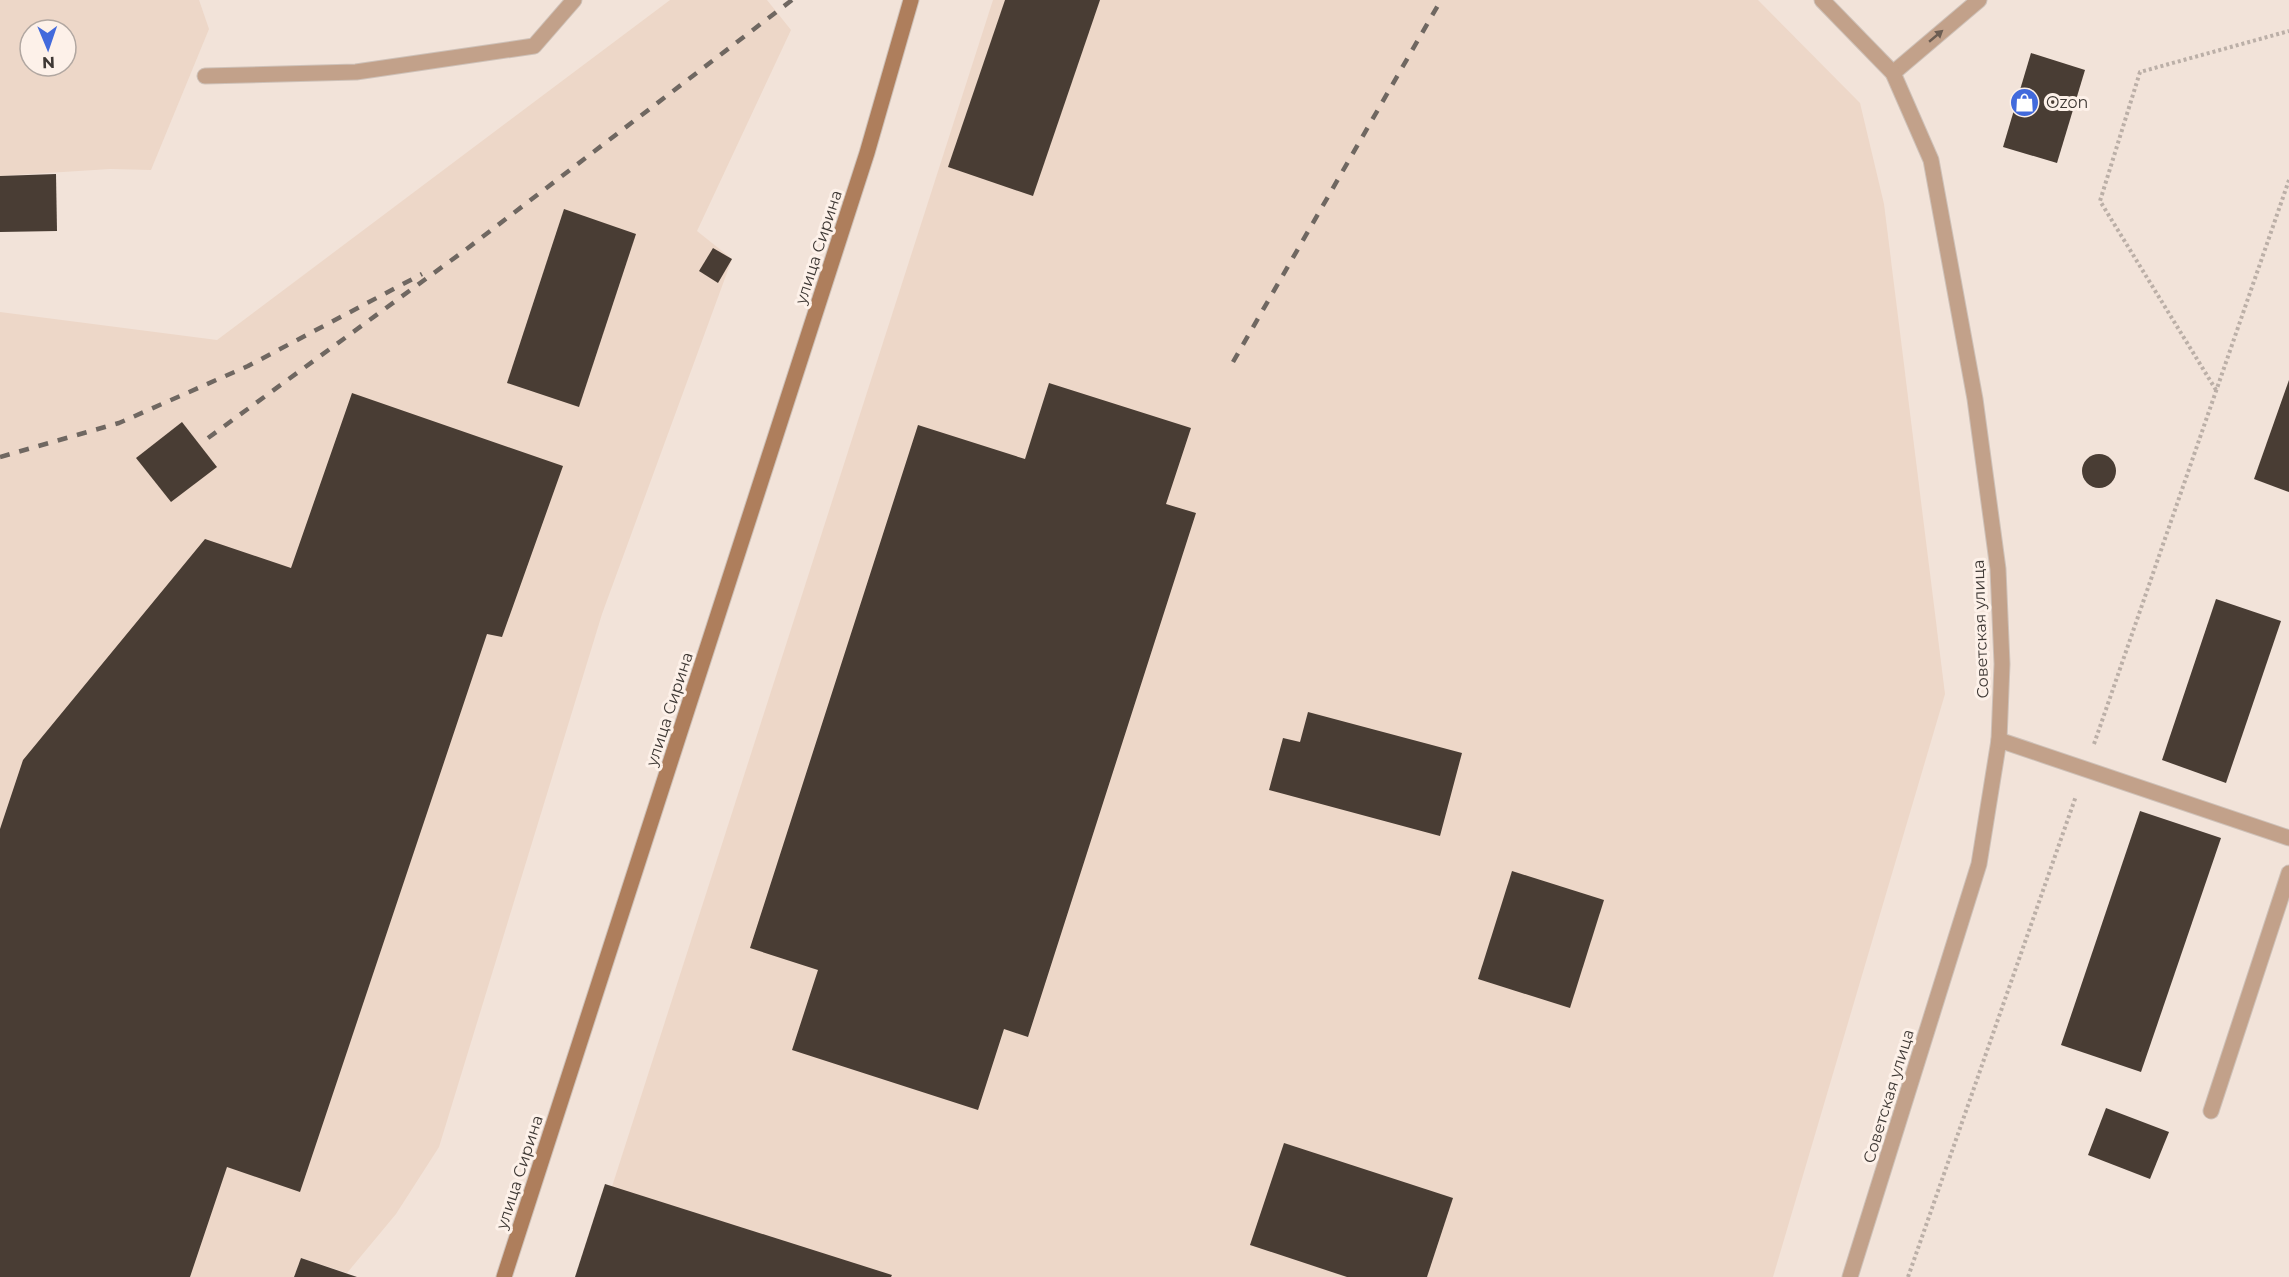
<svg xmlns="http://www.w3.org/2000/svg" width="2289" height="1277" font-family="Montserrat,sans-serif">
	<style>
		.built { fill: #edd7c8; fill-rule: evenodd }
		.building { fill: #493d34 }
		.lines { fill: none; stroke-linecap: round; stroke-linejoin: round }
		.lane-casing { stroke: #cec1b8; stroke-width: 17 }
		.street-casing { stroke: #cec1b8; stroke-width: 17 }
		.secondary-casing { stroke: #cec1b8; stroke-width: 17 }
		.path { stroke: #bbafa7; stroke-width: 4; stroke-dasharray: 3 3; stroke-linecap: butt }
		.lane { stroke: #c2a18a; stroke-width: 15 }
		.street { stroke: #c2a18a; stroke-width: 15 }
		.secondary { stroke: #ae7e5c; stroke-width: 15 }
		.rail { stroke: #6f6761; stroke-width: 4.5; stroke-dasharray: 10 10; stroke-linecap: butt }
		.oneway { fill: #6c5d52 }
		.labels { text-anchor: middle; stroke-width: 6; stroke-linejoin: round; paint-order: stroke }
		.poi-label { font-size: 16px; fill: #3e3834; stroke: #fdf1e9; text-anchor: start }
		.street-label { font-size: 16px; fill: #3e3834; stroke: #fdf1e9 }
	</style>
	<rect width="100%" height="100%" fill="#f2e3d9"/>
	<g class="built">
		<path d="M 0,0 L 199,0 L 209,29 L 151,170 L 110,169 L 0,176 ZM 30,30 L 66,30 L 66,66 L 30,66 Z"/>
		<polygon points="670,0 767,0 791,30 697,231 732,259 602,614 439,1147 396,1214 347,1273 301,1258 294,1277 0,1277 0,312 217,340"/>
		<polygon points="993,0 1758,0 1860,103 1884,204 1945,694 1773,1277 583,1277"/>
	</g>
	<g class="building">
		<polygon points="1005,0 1100,0 1033,196 948,167"/>
		<polygon points="2031,53 2085,70 2057,163 2003,147"/>
		<polygon points="56,174 57,231 0,232 0,176"/>
		<polygon points="564,209 636,234 579,407 507,383"/>
		<polygon points="713,248 732,259 718,283 699,271"/>
		<polygon points="2289,380 2289,492 2254,479"/>
		<polygon points="1049,383 1191,428 1166,504 1196,513 1028,1037 1004,1029 978,1110 792,1050 818,970 750,948 918,425 1025,459"/>
		<polygon points="352,393 563,466 502,637 487,634 300,1192 227,1167 190,1277 0,1277 0,829 23,760 205,539 291,568"/>
		<polygon points="182,422 217,467 171,502 136,458"/>
		<circle cx="2099" cy="471" r="17"/>
		<polygon points="2216,599 2281,621 2226,783 2162,760"/>
		<polygon points="1308,712 1462,753 1440,836 1269,790 1283,738 1300,742"/>
		<polygon points="2140,811 2221,838 2141,1072 2061,1045"/>
		<polygon points="1512,871 1604,900 1570,1008 1478,979"/>
		<polygon points="2106,1108 2169,1132 2150,1179 2088,1155"/>
		<polygon points="1284,1143 1453,1198 1427,1277 1347,1277 1250,1245"/>
		<polygon points="605,1184 892,1275 891,1277 575,1277"/>
		<polygon points="301,1258 357,1277 294,1277"/>
	</g>
	<g class="lines">
		<defs>
			<g id="lane">
				<polyline points="1893,73 1979,0"/>
				<polyline points="205,76 356,72 534,46 574,0"/>
			</g>
			<g id="street">
				<polyline points="1822,0 1893,73 1931,160 1975,399 1998,569 2002,664 1999,740 1979,864 1850,1277"/>
				<polyline points="1999,740 2289,838"/>
				<polyline points="2211,1111 2289,873"/>
			</g>
			<polyline id="secondary" points="504,1277 867,153 911,0"/>
		</defs>
		<use href="#lane" class="lane-casing"/>
		<use href="#street" class="street-casing"/>
		<use href="#secondary" class="secondary-casing"/>
		<g class="path">
			<polyline points="2216,390 2100,201 2140,72 2289,31"/>
			<polyline points="2094,744 2289,180"/>
			<polyline points="1908,1277 2076,796"/>
		</g>
		<use href="#lane" class="lane"/>
		<use href="#street" class="street"/>
		<use href="#secondary" class="secondary"/>
		<g class="rail">
			<polyline points="1233,362 1441,0"/>
			<polyline points="208,438 464,251 792,0"/>
			<polyline points="0,457 119,423 248,366 422,274"/>
		</g>
	</g>
	<defs><path id="oneway-solid" d="M-6-.8H1V-3.2L6.5 0L1 3.2V.8H-6Z" transform="scale(1.5)"/></defs>
	<use class="oneway" href="#oneway-solid" transform="translate(1936 36) rotate(-40)"/>
	<defs>
		<symbol id="shop-disc" viewBox="-11 -11 22 22"><circle r="9.5" fill="#426adc" stroke="#fdf1e9"/><path d="M-5-2.5h2.3a2.7 3.5 0 0 1 5.4 0H5L5.5 6h-11ZM-1.5-2.5h3a1.5 2.3 0 0 0-3 0Z" fill="#fff"/></symbol>
	</defs>
	<g fill-rule="evenodd">
		<use href="#shop-disc" x="2008" y="86" width="33" height="33"/>
	</g>
	<g class="labels">
		<g class="poi-label">
			<text x="2046" y="108">Ozon</text>
		</g>
		<g class="street-label">
			<text transform="translate(818 247) rotate(-72)" y="6">улица Сирина</text>
			<text transform="translate(1980 629) rotate(-92)" y="6">Советская улица</text>
			<text transform="translate(669 709) rotate(-72)" y="6">улица Сирина</text>
			<text transform="translate(1888 1096) rotate(-73)" y="6">Советская улица</text>
			<text transform="translate(519 1172) rotate(-72)" y="6">улица Сирина</text>
		</g>
	</g>
	<g transform="translate(48 48) rotate(178)"><circle r="28" fill="#fdf1e9" stroke="#b1a7a1" stroke-width="1.5"/>
	<path d="M0-4.5L10 22L0 15L-10 22Z" fill="#426adc"/>
	<text y="-9" font-size="16" font-weight="bold" text-anchor="middle" fill="#3e3834">N</text>
	</g>
</svg>
